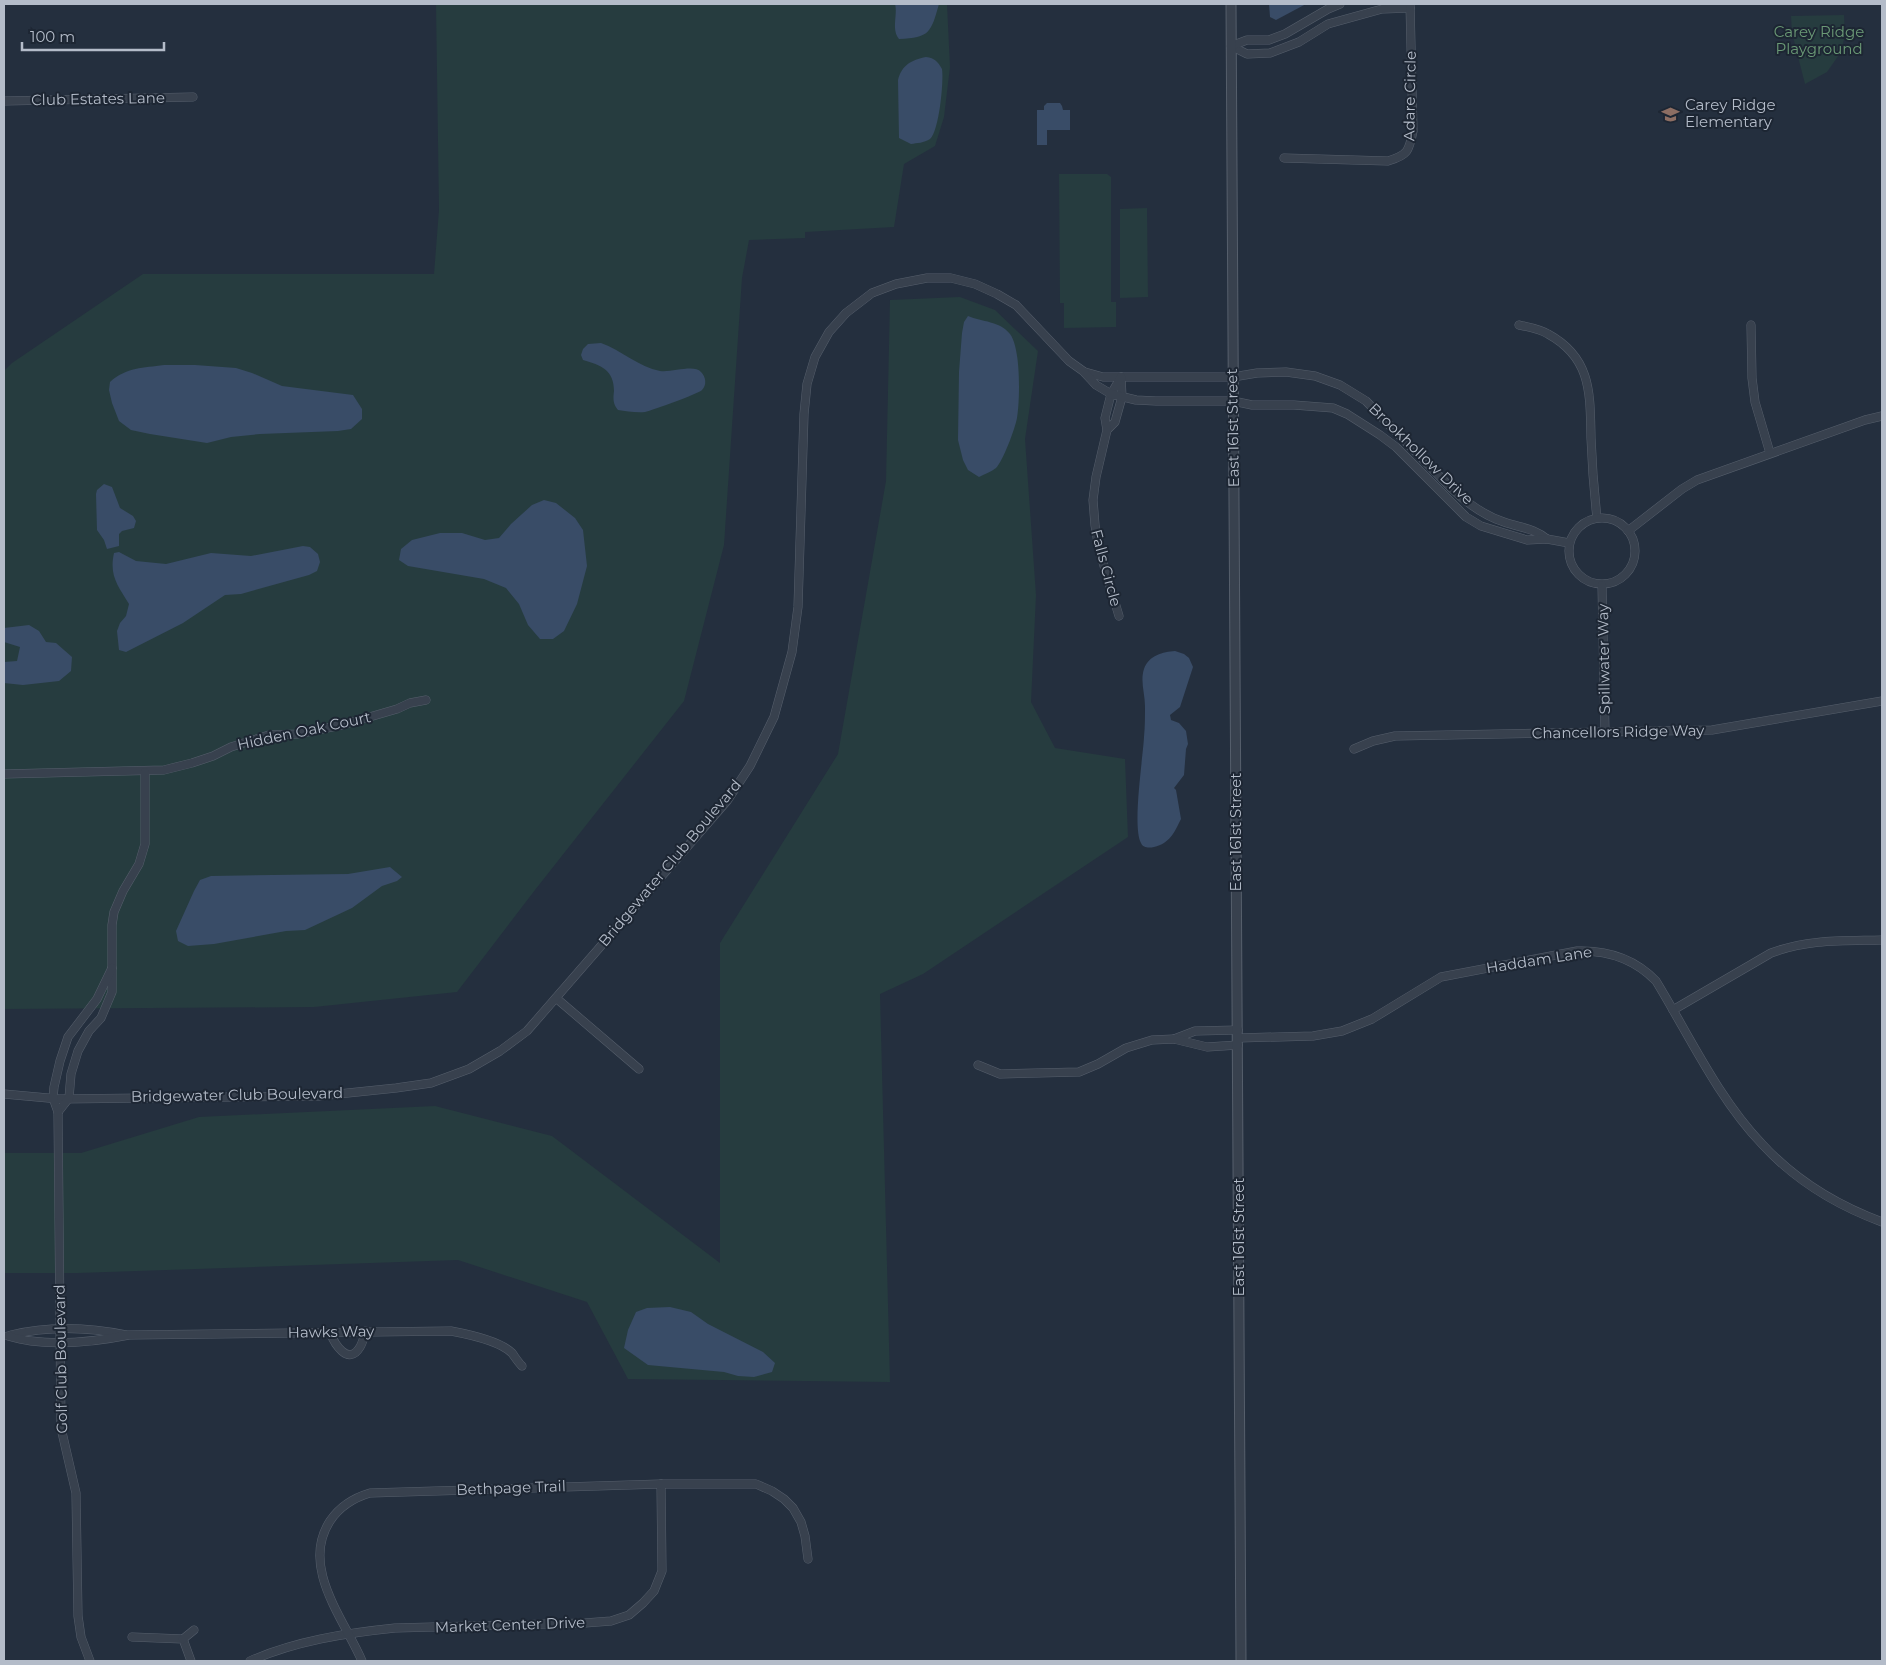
<svg xmlns="http://www.w3.org/2000/svg" width="1886" height="1665" font-family="Montserrat,sans-serif">
	<style>
		.green { fill: #263c3f }
		.water { fill: #394c67 }
		.lines { fill: none; stroke-linecap: round; stroke-linejoin: round }
		.minor-casing { stroke: #565f6c; stroke-width: 9 }
		.tertiary-casing { stroke: #565f6c; stroke-width: 11 }
		.minor { stroke: #38414e; stroke-width: 8 }
		.tertiary { stroke: #38414e; stroke-width: 9 }
		.labels { text-anchor: middle; stroke-width: 4; stroke-linejoin: round; paint-order: stroke }
		.park-label { font-size: 15px; fill: #6b9a76; stroke: #1d2633 }
		.street-label { font-size: 15px; fill: #b4bcc9; stroke: #1d2633 }
		.poi-label { font-size: 15px; fill: #b4bcc9; stroke: #1d2633; text-anchor: start }
	</style>
	<rect width="100%" height="100%" fill="#242f3e"/>
	<g class="green">
		<polygon points="436,4 947,4 950,67 944,117 935,146 904,164 894,227 805,232 805,238 749,240 742,278 724,545 684,701 535,890 457,992 314,1007 4,1009 4,371 12,363 143,274 434,274 439,210"/>
		<polygon points="1844,15 1845,35 1841,52 1827,72 1805,84 1792,33 1791,16"/>
		<polygon points="1059,174 1107,174 1111,177 1111,302 1116,302 1116,327 1064,328 1064,303 1060,303"/>
		<polygon points="1147,208 1148,297 1120,298 1120,209"/>
		<polygon points="960,297 995,310 1038,351 1025,439 1036,595 1031,702 1055,748 1125,759 1128,837 923,974 880,994 890,1382 628,1379 587,1302 458,1260 78,1273 4,1273 4,1153 81,1153 199,1117 435,1106 552,1136 720,1263 720,943 838,754 886,481 890,300"/>
	</g>
	<g class="water">
		<path d="M 895,4 L 939,4 C 931,32 930,38 899,39 C 891,29 898,15 895,4 Z"/>
		<polygon points="1269,4 1306,4 1276,20 1270,17"/>
		<path d="M 926,57 C 935,58 938,62 942,69 C 944,81 939,132 930,139 C 924,143 917,143 911,144 L 899,138 L 898,80 C 902,65 911,60 926,57 Z"/>
		<polygon points="1047,103 1060,103 1062,106 1063,110 1070,110 1070,130 1047,130 1047,145 1037,145 1037,110 1044,110 1044,106"/>
		<path d="M 968,316 C 982,322 1000,321 1010,334 C 1021,348 1020,401 1017,418 C 1015,429 1003,461 996,468 C 991,472 984,474 979,477 L 968,470 L 963,460 L 958,440 L 959,372 L 962,333 L 964,322 Z"/>
		<path d="M 601,343 C 621,350 639,367 660,371 C 671,373 694,364 701,372 C 706,377 707,385 702,390 C 698,394 653,410 645,412 C 636,413 626,411 618,410 C 613,404 613,399 614,391 C 614,370 601,365 583,360 L 581,355 L 583,349 L 588,344 Z"/>
		<path d="M 164,365 L 195,365 L 236,368 L 252,373 L 282,386 L 353,395 L 362,409 L 362,419 L 351,429 L 338,431 L 260,434 L 231,437 L 207,443 L 150,434 L 131,430 L 119,421 L 112,403 L 109,390 L 110,382 C 127,367 143,368 164,365 Z"/>
		<polygon points="104,484 112,487 120,508 133,516 136,521 134,528 122,531 119,534 119,546 107,549 104,540 97,530 96,494 97,490"/>
		<polygon points="544,500 556,503 575,518 583,530 587,566 577,604 564,631 553,639 540,639 528,625 519,604 506,588 484,579 408,566 399,560 401,549 412,540 440,533 462,533 485,540 499,538 511,524 532,505"/>
		<path d="M 303,546 L 310,547 L 318,554 L 320,562 L 317,571 L 309,575 L 241,594 L 225,595 L 183,623 L 126,652 L 119,650 L 117,631 L 120,623 L 126,616 L 129,604 C 118,586 109,576 114,553 L 119,552 L 136,561 L 166,564 L 211,553 L 251,556 Z"/>
		<polygon points="29,625 39,631 46,642 56,643 72,657 71,671 59,681 23,685 4,683 4,662 17,661 20,647 4,642 4,628"/>
		<path d="M 1175,651 L 1184,654 L 1189,658 L 1193,667 L 1180,707 L 1170,715 L 1171,720 L 1179,723 L 1186,731 L 1188,744 L 1186,749 L 1184,775 L 1174,788 L 1176,790 L 1181,819 C 1174,833 1170,843 1154,847 C 1149,848 1143,848 1141,843 C 1132,827 1143,758 1144,737 C 1145,727 1145,716 1145,706 C 1145,694 1140,681 1144,669 C 1149,655 1163,652 1175,651 Z"/>
		<polygon points="390,867 402,877 397,881 382,886 352,908 305,930 286,931 214,944 188,946 178,941 176,931 194,891 200,880 211,876 348,874"/>
		<polygon points="670,1307 691,1312 708,1324 763,1352 775,1363 772,1372 754,1377 738,1376 724,1372 648,1365 624,1348 628,1330 636,1312 647,1308"/>
	</g>
	<g class="lines">
		<defs>
			<g id="minor">
				<polyline points="1231,46 1247,54 1270,53 1299,42 1328,24 1382,9 1410,8"/>
				<polyline points="1231,46 1247,40 1269,40 1285,34 1328,9 1340,4"/>
				<polyline points="4,101 193,97"/>
				<path d="M 1284,158 L 1388,161 C 1408,155 1409,151 1413,131 L 1410,4"/>
				<path d="M 1519,325 C 1529,327 1540,329 1548,334 C 1592,358 1590,394 1591,438 C 1592,465 1594,491 1597,518"/>
				<polyline points="1751,325 1752,378 1755,402 1770,453"/>
				<path d="M 1085,372 L 1103,377 L 1233,377 L 1257,373 L 1286,372 L 1315,376 L 1340,385 L 1366,401 L 1452,489 C 1467,503 1485,516 1504,522 C 1521,528 1534,528 1547,539"/>
				<polyline points="1107,430 1115,422 1122,397 1121,377"/>
				<circle cx="1602" cy="551" r="33"/>
				<polyline points="1628,531 1682,489 1697,480 1865,420 1882,416"/>
				<polyline points="1602,585 1605,732"/>
				<polyline points="1119,616 1099,549 1095,525 1093,500 1096,477 1107,430 1105,418 1111,394 1121,377"/>
				<polyline points="1354,749 1373,741 1395,736 1712,730 1882,701"/>
				<polyline points="4,774 164,770 192,763 213,756 231,747 269,735 297,734 342,725 397,709 410,703 426,700"/>
				<polyline points="556,998 639,1069"/>
				<path d="M 1673,1010 L 1771,953 C 1809,939 1842,941 1882,940"/>
				<path d="M 1238,1038 L 1313,1036 L 1342,1031 L 1372,1019 L 1441,977 L 1577,951 C 1608,950 1634,958 1656,981 C 1689,1035 1718,1098 1762,1144 C 1795,1180 1836,1205 1882,1222"/>
				<polyline points="1174,1039 1195,1031 1238,1030"/>
				<polyline points="978,1065 1000,1074 1079,1072 1098,1064 1126,1048 1152,1040 1174,1039 1207,1047 1238,1045"/>
				<polyline points="4,1094 59,1099 319,1096 396,1088 431,1083 469,1069 500,1051 527,1031 727,801 750,766 774,717 792,652 798,607 804,414 807,384 815,357 829,332 846,313 872,293 896,284 927,278 951,278 975,284 997,294 1016,305 1069,361 1083,371 1096,385 1111,394 1136,400 1156,401 1233,401 1252,405 1294,405 1333,408 1347,414 1380,435 1396,447 1466,517 1481,526 1527,540 1547,539 1569,543"/>
				<polyline points="58,1112 69,1098 71,1074 78,1051 89,1031 101,1018 112,992 112,925 114,912 123,891 139,864 145,844 145,772"/>
				<path d="M 330,1332 C 334,1343 348,1367 360,1347 C 363,1342 364,1336 366,1331"/>
				<path d="M 11,1335 C 48,1326 88,1327 126,1335"/>
				<path d="M 8,1336 C 15,1338 23,1340 31,1341 C 61,1345 99,1341 129,1335 L 451,1331 C 467,1334 500,1341 512,1353 C 515,1357 518,1362 522,1366"/>
				<polyline points="132,1637 183,1639 191,1661"/>
				<polyline points="183,1639 194,1630"/>
				<polyline points="90,1661 81,1637 78,1616 76,1493 61,1428 58,1112 53,1098 54,1087 60,1061 68,1037 97,999 112,968"/>
				<path d="M 250,1661 C 295,1641 346,1633 395,1628 L 585,1623 L 611,1621 L 629,1615 L 643,1603 L 654,1591 L 662,1571 L 661,1484"/>
				<path d="M 362,1661 C 344,1619 300,1567 330,1521 C 340,1506 353,1498 370,1493 L 661,1484 L 756,1484 L 772,1491 L 784,1499 L 793,1508 L 801,1522 L 805,1536 L 808,1559"/>
			</g>
			<polyline id="tertiary" points="1231,4 1241,1661"/>
		</defs>
		<use href="#minor" class="minor-casing"/>
		<use href="#tertiary" class="tertiary-casing"/>
		<use href="#minor" class="minor"/>
		<use href="#tertiary" class="tertiary"/>
	</g>
	<defs>
		<symbol id="school-bare" viewBox="-9 -9 18 18"><path d="M0-5L7-2L0 1L-7-2ZM-4 1L0 2.5L4 1V4Q0 6-4 4Z" fill="#8d6e63" stroke="#1d2633" stroke-width="2.5" paint-order="stroke"/></symbol>
	</defs>
	<g fill-rule="evenodd">
		<use href="#school-bare" x="1658" y="102" width="25" height="25"/>
	</g>
	<g class="labels">
		<g class="park-label">
			<text x="1819" y="37">Carey Ridge<tspan x="1819" dy="17">Playground</tspan></text>
		</g>
		<g class="street-label">
			<text transform="translate(1410 96) rotate(-89)" y="5">Adare Circle</text>
			<text transform="translate(98 99) rotate(-1)" y="5">Club Estates Lane</text>
			<text transform="translate(1233 428) rotate(-91)" y="5">East 161st Street</text>
			<text transform="translate(1421 454) rotate(44)" y="5">Brookhollow Drive</text>
			<text transform="translate(1106 568) rotate(75)" y="5">Falls Circle</text>
			<text transform="translate(1604 659) rotate(-91)" y="5">Spillwater Way</text>
			<text transform="translate(304 731) rotate(-12)" y="5">Hidden Oak Court</text>
			<text transform="translate(1618 732) rotate(-1)" y="5">Chancellors Ridge Way</text>
			<text transform="translate(1236 832) rotate(-90)" y="5">East 161st Street</text>
			<text transform="translate(670 863) rotate(-50)" y="5">Bridgewater Club Boulevard</text>
			<text transform="translate(1539 960) rotate(-9)" y="5">Haddam Lane</text>
			<text transform="translate(237 1095) rotate(-1)" y="5">Bridgewater Club Boulevard</text>
			<text transform="translate(1239 1237) rotate(-90)" y="5">East 161st Street</text>
			<text transform="translate(331 1332) rotate(-1)" y="5">Hawks Way</text>
			<text transform="translate(61 1359) rotate(-91)" y="5">Golf Club Boulevard</text>
			<text transform="translate(511 1488) rotate(-2)" y="5">Bethpage Trail</text>
			<text transform="translate(510 1625) rotate(-2)" y="5">Market Center Drive</text>
		</g>
		<g class="poi-label">
			<text x="1685" y="110">Carey Ridge<tspan x="1685" dy="17">Elementary</tspan></text>
		</g>
	</g>
	<rect width="1886" height="1665" fill="none" stroke="#b4bcc9" stroke-width="10"/>
	<path d="M22 42v8h142v-8" fill="none" stroke="#b4bcc9" stroke-width="2.5"/>
	<text x="30" y="42" font-size="15" fill="#b4bcc9" stroke="#1d2633" stroke-width="4" paint-order="stroke">100 m</text>
</svg>
